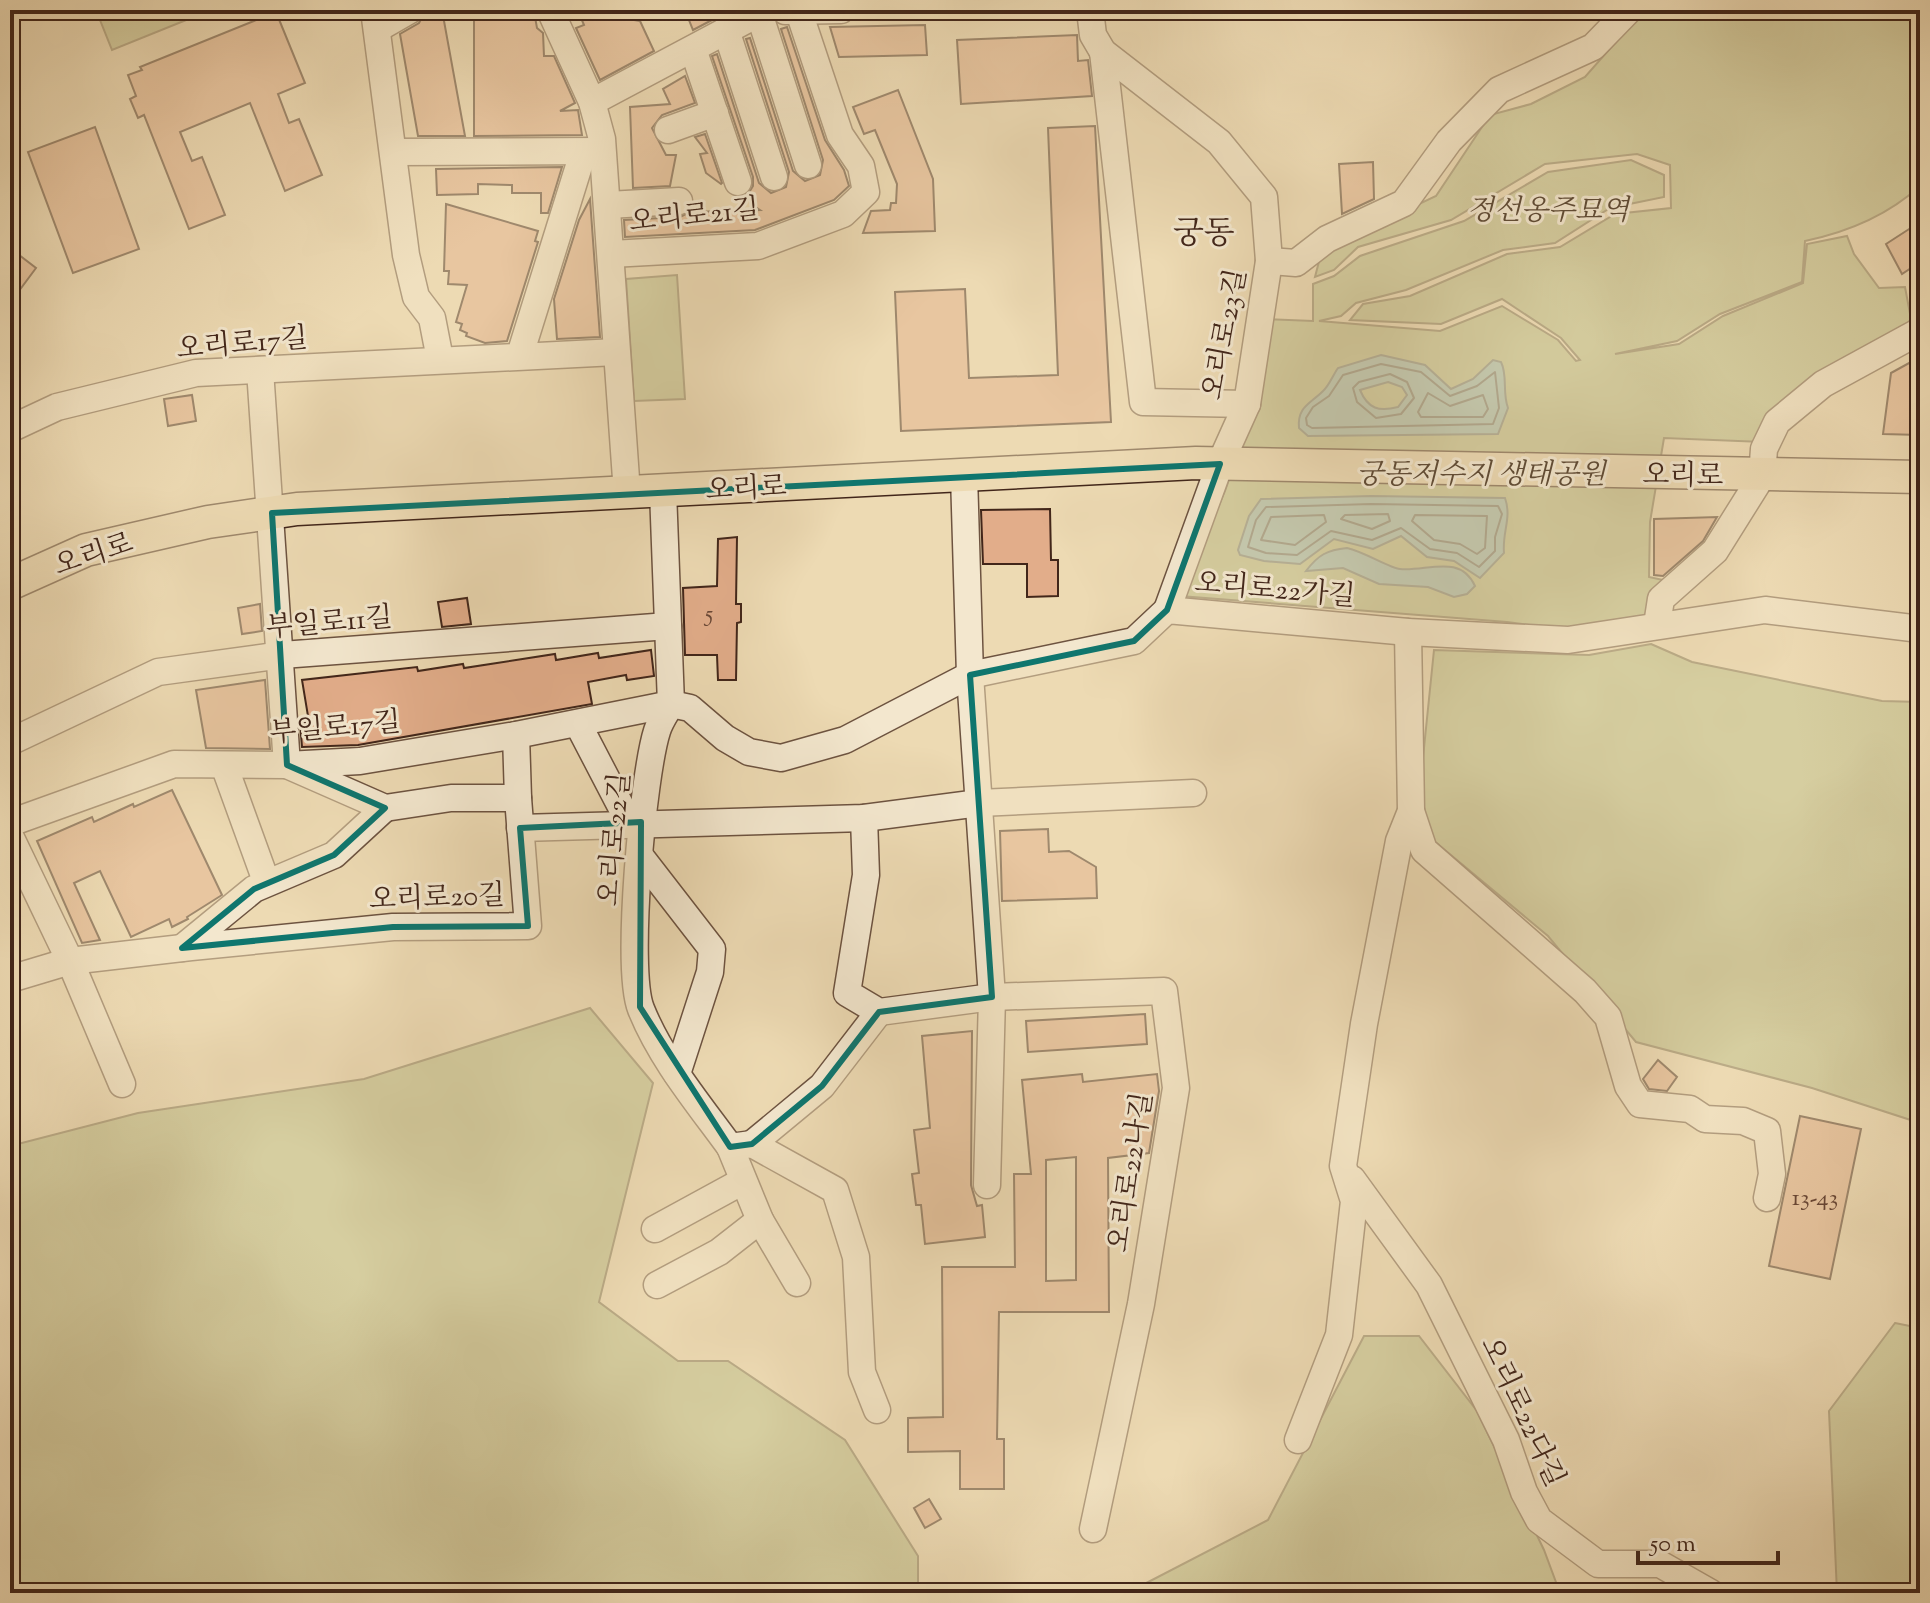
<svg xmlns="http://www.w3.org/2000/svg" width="1930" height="1603" font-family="'Sorts Mill Goudy','Noto Serif KR',serif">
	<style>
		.green { fill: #bbbe8a; stroke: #7e7252; stroke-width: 2 }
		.water { fill: #9abab2; stroke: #777f75; stroke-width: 2; fill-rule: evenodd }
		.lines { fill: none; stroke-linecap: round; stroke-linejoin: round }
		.shore { stroke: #6e7066; stroke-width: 2 }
		.building { fill: #e2ad8a; stroke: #42261a; stroke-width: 2; fill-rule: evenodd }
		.minor-casing { stroke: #6d5340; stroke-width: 29 }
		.major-casing { stroke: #42261a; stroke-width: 35 }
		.minor { stroke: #f3e7ce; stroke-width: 26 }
		.major { stroke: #eddab3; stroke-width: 32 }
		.marked { fill: none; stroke: #0f766e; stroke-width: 6; stroke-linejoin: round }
		.labels { text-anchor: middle; stroke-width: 6; stroke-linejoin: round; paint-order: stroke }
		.number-label { font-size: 24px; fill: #6a4836 }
		.park-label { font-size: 28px; font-style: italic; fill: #604c36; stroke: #f3e7ce }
		.street-label { font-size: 28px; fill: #42261a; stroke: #f3e7ce }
		.quarter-label { font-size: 32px; fill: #42261a; stroke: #f3e7ce }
	</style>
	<rect width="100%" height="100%" fill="#eddab3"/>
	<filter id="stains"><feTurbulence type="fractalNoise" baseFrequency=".0025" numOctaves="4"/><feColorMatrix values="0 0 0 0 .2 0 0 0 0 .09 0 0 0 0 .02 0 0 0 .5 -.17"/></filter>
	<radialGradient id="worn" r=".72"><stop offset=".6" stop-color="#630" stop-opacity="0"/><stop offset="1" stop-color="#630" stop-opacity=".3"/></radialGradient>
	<g class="green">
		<polygon points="96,10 211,10 112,50"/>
		<path d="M 1644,10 L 1920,10 L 1920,186 C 1887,216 1848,232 1805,241 L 1802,282 L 1720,314 L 1677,341 L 1615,354 L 1679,344 L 1723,316 L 1803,283 L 1807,244 L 1847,236 L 1854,254 L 1879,288 L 1905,287 L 1911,319 L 1890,346 L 1763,442 L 1664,438 L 1650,522 L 1649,577 L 1672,582 L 1651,623 L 1580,632 L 1507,622 L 1180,596 L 1225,491 L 1257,400 L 1265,319 L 1313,321 L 1313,284 L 1334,276 L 1360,256 L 1464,221 L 1548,172 L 1631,160 L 1664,175 L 1664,197 L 1610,208 L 1555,243 L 1503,250 L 1406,290 L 1356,303 L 1341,316 L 1319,321 L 1440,331 L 1502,306 L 1558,340 L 1576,361 L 1580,360 L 1561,338 L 1502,299 L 1441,324 L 1350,320 L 1363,304 L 1410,296 L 1507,254 L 1560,247 L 1615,214 L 1671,208 L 1670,165 L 1637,154 L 1545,164 L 1451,220 L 1358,247 L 1334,270 L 1315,277 L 1322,250 L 1436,196 L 1490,115 L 1531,104 L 1585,77 Z"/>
		<polygon points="677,275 685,399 634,401 626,279"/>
		<polygon points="1651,644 1692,662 1882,701 1920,702 1920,1123 1812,1088 1636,1042 1548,936 1416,826 1434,650 1589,655"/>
		<polygon points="590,1008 653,1083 599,1302 678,1361 728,1361 845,1440 918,1556 918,1593 10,1593 10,1146 138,1113 364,1079"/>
		<polygon points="1895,1323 1920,1328 1920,1593 1837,1593 1829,1411"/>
		<polygon points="1364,1336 1419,1336 1477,1411 1544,1550 1560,1593 1127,1593 1268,1520"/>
	</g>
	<g class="water">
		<path d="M 1381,355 L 1425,365 L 1451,389 L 1473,379 L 1493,360 L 1501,362 C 1508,376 1502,392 1508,408 L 1498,434 L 1308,436 L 1299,428 C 1297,407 1310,404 1323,391 C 1329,386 1333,375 1338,368 ZM 1388,382 L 1402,387 L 1407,395 L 1398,407 C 1379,412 1368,409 1360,390 Z"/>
		<path d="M 1371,496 L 1505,498 C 1512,518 1502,532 1504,553 L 1480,578 L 1454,561 L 1427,557 L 1401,536 L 1373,549 L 1334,539 L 1300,564 L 1264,561 L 1240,555 L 1238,550 L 1249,516 L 1261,499 Z"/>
		<path d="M 1347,548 C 1365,552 1389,568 1400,569 C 1426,572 1460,553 1475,586 L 1467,594 L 1454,597 L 1428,587 L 1379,584 L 1343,568 L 1306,571 C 1318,555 1327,550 1347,548 Z"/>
	</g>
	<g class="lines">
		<g class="shore">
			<polygon points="1381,364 1421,372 1450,396 1477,386 1495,372 1499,408 1493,424 1312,428 1307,425 1306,418 1313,407 1329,396 1343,375"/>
			<polygon points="1390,374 1407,382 1414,398 1401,414 1376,418 1357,402 1353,388 1359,382"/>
			<polygon points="1428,393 1450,406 1483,395 1488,409 1483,417 1421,417 1418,412"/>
			<polygon points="1371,504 1498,506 1502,514 1495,537 1495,551 1479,567 1457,553 1430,549 1401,528 1372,540 1331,531 1297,555 1266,553 1248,547 1256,520 1266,507"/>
			<polygon points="1388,514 1390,521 1372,529 1341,519 1345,515"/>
			<polygon points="1324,515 1326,522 1295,545 1261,540 1271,517"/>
			<polygon points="1415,515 1487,516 1485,548 1477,554 1460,544 1434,540 1412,521"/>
		</g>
	</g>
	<g class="building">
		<polygon points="426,10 442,10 465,136 418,136 400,34 419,23"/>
		<polygon points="474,10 519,10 520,16 535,17 537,28 543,33 544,56 554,56 575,103 560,111 578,110 582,135 474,136"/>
		<polygon points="685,10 731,10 693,30"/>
		<polygon points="276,12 305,83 278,94 289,123 299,119 322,175 285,191 250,103 180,132 192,161 202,157 225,215 189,229 144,115 138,118 130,99 136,96 128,75 142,70 140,67"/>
		<polygon points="592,13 640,21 654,51 600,80 576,28 584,25 581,18"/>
		<polygon points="925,25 927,55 839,57 830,27"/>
		<polygon points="787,27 825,140 844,170 849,186 834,200 755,230 625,237 624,220 680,217 690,212 760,210 751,204 748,194 753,186 753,177 712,56 717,54 759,183 771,193 786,187 789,172 746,39 750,38 793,171 805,181 820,175 823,160 781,29"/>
		<polygon points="1077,35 1078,61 1088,60 1092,96 961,104 957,40"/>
		<polygon points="685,76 695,103 662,115 652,128 666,155 676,155 670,186 633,188 630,107 670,104 663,89"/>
		<polygon points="898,90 933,179 935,231 863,233 871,211 890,210 891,203 896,203 897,184 875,130 864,134 853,107"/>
		<polygon points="1095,126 1111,422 901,431 895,292 965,289 969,378 1058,375 1048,128"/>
		<polygon points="95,127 139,249 73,273 28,152"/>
		<polygon points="705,134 722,183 721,184 706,173 700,154 707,153 695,137"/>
		<polygon points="1373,162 1374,199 1342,214 1339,164"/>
		<polygon points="562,167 548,213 541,213 541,193 512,193 512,185 478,184 478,194 437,195 436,169"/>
		<polygon points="590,199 600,337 557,339 554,299 579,220"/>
		<polygon points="446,204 538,231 535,241 538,242 507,341 485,343 466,336 467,333 460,330 462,324 456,322 467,285 448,284 449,271 444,271"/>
		<polygon points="1920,222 1920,262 1902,274 1886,244"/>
		<polygon points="10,248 36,268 10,303"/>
		<polygon points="1920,357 1920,435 1883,434 1891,373"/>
		<polygon points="192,395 196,421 168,426 164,399"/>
		<polygon points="1050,509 1051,560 1058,560 1058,596 1027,597 1027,564 983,564 981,510"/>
		<polygon points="1717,517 1703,541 1663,576 1654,575 1654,519"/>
		<polygon points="737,537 736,604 741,604 741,622 737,623 736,680 718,680 717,655 685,655 683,588 717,586 718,539"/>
		<polygon points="467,598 471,624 442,627 438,602"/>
		<polygon points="260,604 262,631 242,634 238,608"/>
		<polygon points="651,650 654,676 627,680 626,675 588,682 592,704 358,745 302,747 300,723 309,722 302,680 417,667 418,671 463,664 464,668 555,654 556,660 598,653 599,658"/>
		<polygon points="265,680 270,749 206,748 196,690"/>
		<polygon points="172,790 222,895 187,917 188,919 172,927 169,919 131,937 100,871 74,883 100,940 82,943 37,841 92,817 94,822 133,804 134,807"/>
		<polygon points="1048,829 1049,852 1069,851 1096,867 1097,898 1002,901 1000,831"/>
		<polygon points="1145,1014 1147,1044 1028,1052 1026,1021"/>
		<polygon points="972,1031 971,1185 977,1206 982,1205 985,1237 925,1244 921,1205 916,1205 912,1174 919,1173 914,1130 930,1128 922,1036"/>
		<polygon points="1658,1060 1677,1077 1667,1091 1649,1089 1643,1079"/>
		<path d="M 1082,1074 L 1083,1082 L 1157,1074 L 1159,1091 L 1149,1153 L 1108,1158 L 1109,1312 L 999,1312 L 997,1439 L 1004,1439 L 1004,1489 L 960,1489 L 960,1451 L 908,1452 L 908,1418 L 943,1417 L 942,1267 L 1015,1267 L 1014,1174 L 1031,1174 L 1022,1080 ZM 1076,1157 L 1076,1280 L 1046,1281 L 1046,1160 Z"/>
		<polygon points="1800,1116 1861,1129 1830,1279 1769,1266"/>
		<polygon points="929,1499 941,1519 925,1528 914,1508"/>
	</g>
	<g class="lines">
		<defs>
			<g id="minor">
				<polyline points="374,10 406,255 416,297 432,318 440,359"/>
				<polyline points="550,10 592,102 602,139 627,493"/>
				<polyline points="1090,10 1093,35 1103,52 1219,142 1264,197 1269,261 1247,404 1220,464 1167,610"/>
				<polyline points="785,11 841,10"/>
				<polyline points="759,13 808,165"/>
				<polyline points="377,29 410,10"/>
				<polyline points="726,30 774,177"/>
				<polyline points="693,49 738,182"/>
				<polyline points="1103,52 1143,402 1247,404"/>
				<polyline points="592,102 765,10"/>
				<polyline points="668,130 715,113"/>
				<polyline points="395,152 600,151"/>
				<polyline points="608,205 679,201"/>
				<polyline points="611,254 758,246 843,214 866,192 861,166 840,135 799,12"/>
				<polyline points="1269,261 1296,263 1327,239 1404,203 1449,141 1499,90 1593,47 1629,10"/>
				<polyline points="520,355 583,153"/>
				<polyline points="10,429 57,407 196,373 616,352"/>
				<polyline points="964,475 970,675 992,997 987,1185"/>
				<path d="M 663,491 L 671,704 C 666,713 660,721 657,731 C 643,775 625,969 641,1009 C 661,1059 698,1103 730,1147 L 752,1144 L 835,1190 L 856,1257 L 862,1372 L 877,1410"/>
				<polyline points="1657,625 1661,599 1715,551 1762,476 1764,449 1777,422 1823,384 1920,331"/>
				<polyline points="578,724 629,822"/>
				<polyline points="516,735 518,798"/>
				<polyline points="10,742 158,672 282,655 668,626"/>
				<polyline points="224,765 266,881"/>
				<polyline points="1411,811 1424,850 1585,991 1608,1017 1628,1086 1640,1104 1690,1109 1705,1119 1743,1121 1767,1131 1772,1174 1767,1198"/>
				<polyline points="864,818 866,875 847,993 879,1012 992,997 1164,991 1176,1088 1141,1304 1093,1529"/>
				<polyline points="10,823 174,764 287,765 360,761 516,735 671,704 690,708 725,738 749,752 781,758 845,740 970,675 1134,641 1167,610 1408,632 1568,640 1765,610 1920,629"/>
				<polyline points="520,828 864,818 979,803 1193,793"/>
				<polyline points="10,836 70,961 122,1084"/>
				<polyline points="640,856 712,949 710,972 677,1074"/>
				<polyline points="182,948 254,889 334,855 385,808"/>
				<polyline points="10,979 70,961 191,947 393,927 528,926 518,798 451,798 385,808 287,765 260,370"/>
				<polyline points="752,1144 822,1086 879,1012"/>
				<polyline points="730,1147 760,1220 797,1283"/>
				<polyline points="1352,1179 1429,1285 1506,1440 1524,1492 1539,1520 1598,1564 1660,1564 1711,1593"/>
				<polyline points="655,1229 743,1181"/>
				<polyline points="657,1285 719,1252 760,1220"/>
				<polyline points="1298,1440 1339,1335 1354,1201 1343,1166 1364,1024 1399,841 1411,811 1408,632"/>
			</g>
			<polyline id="major" points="10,584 86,550 208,522 297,509 1196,463 1920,477"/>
		</defs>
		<use href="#minor" class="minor-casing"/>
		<use href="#major" class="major-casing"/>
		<use href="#minor" class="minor"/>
		<use href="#major" class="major"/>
	</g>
	<path d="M0 0H1930V1603H0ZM 1220,464 L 1167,610 L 1134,641 L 970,675 L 992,997 L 879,1012 L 822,1086 L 752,1144 L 730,1147 L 640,1007 L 641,822 L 520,828 L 528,926 L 393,927 L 182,948 L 254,889 L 334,855 L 385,808 L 287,765 L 272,513 Z" fill="#eddab3" fill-opacity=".55" fill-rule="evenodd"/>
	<path class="marked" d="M 1220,464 L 1167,610 L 1134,641 L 970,675 L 992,997 L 879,1012 L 822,1086 L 752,1144 L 730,1147 L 640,1007 L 641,822 L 520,828 L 528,926 L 393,927 L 182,948 L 254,889 L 334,855 L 385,808 L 287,765 L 272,513 Z"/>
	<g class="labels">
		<g class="number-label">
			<text x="709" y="621">5</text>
			<text x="1815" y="1205">13-43</text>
		</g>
		<g class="park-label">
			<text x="1548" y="219">정선옹주묘역</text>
			<text x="1481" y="483">궁동저수지 생태공원</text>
		</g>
		<g class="street-label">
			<text transform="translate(694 214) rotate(-6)" y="10">오리로21길</text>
			<text transform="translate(1223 334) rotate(-79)" y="10">오리로23길</text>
			<text transform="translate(242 342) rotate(-5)" y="10">오리로17길</text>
			<text transform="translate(1683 474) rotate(1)" y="10">오리로</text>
			<text transform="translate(746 487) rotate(-3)" y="10">오리로</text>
			<text transform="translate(93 553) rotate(-18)" y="10">오리로</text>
			<text transform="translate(1275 588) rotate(5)" y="10">오리로22가길</text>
			<text transform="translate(329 621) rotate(-5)" y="10">부일로11길</text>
			<text transform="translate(335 726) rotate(-5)" y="10">부일로17길</text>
			<text transform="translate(613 839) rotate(-85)" y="10">오리로22길</text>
			<text transform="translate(437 896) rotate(-2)" y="10">오리로20길</text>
			<text transform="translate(1129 1172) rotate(-81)" y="10">오리로22나길</text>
			<text transform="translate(1524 1411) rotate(65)" y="10">오리로22다길</text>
		</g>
		<g class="quarter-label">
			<text x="1204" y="243">궁동</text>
		</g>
	</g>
	<rect width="1930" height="1603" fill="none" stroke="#eddab3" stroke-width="40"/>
	<rect x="12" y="12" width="1906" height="1579" fill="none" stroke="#42261a" stroke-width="4"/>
	<rect x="20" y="20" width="1890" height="1563" fill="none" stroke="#42261a" stroke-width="2"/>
	<path d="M1638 1551v12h140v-12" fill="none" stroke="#42261a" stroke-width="4"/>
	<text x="1650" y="1551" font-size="24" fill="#42261a" stroke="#f3e7ce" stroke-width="6" paint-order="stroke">50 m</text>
	<rect width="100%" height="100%" filter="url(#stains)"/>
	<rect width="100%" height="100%" fill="url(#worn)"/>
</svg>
